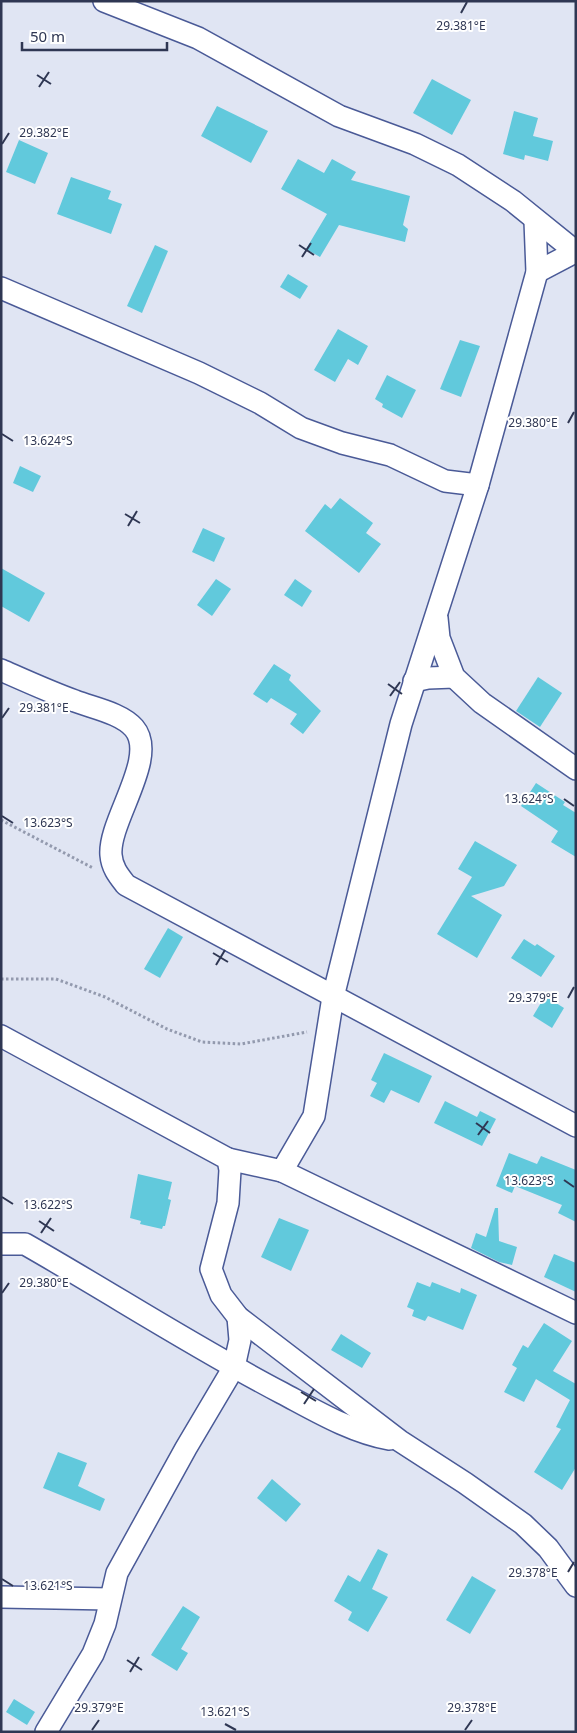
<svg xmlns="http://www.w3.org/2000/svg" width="577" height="1733" font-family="'Noto Sans',sans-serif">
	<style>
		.building { fill: #61c9dc }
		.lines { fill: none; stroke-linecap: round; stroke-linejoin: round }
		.street-casing { stroke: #4a5a97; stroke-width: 24 }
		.path { stroke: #939aae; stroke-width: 3; stroke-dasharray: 2.5 2.5; stroke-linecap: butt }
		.street { stroke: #fff; stroke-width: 21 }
		.ticks { fill: none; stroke: #2f3753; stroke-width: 2 }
		.ticks-label { font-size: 12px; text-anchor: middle; fill: #2f3753; stroke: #fff; stroke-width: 4; stroke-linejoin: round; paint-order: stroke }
	</style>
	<rect width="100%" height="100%" fill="#e0e5f3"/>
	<g class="building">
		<polygon points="432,79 471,100 452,135 413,113"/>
		<polygon points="217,106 268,131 251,163 201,136"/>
		<polygon points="514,111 538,118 533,136 553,141 548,161 525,155 524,160 503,154"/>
		<polygon points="19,140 48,153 35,184 6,172"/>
		<polygon points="298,159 324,173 332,159 356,172 351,180 410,196 403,225 408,229 405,242 339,225 320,257 306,249 327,214 281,189"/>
		<polygon points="71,177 111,191 108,199 122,204 111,234 57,214"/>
		<polygon points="155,245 168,251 142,313 127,306"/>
		<polygon points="288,274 308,286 300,299 280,287"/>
		<polygon points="338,329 368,346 358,365 348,359 335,382 314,370"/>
		<polygon points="460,340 480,346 461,397 440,389"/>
		<polygon points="387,375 416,390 402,418 382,407 383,404 375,399"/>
		<polygon points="20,466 41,476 33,492 13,483"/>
		<polygon points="340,498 373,523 366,533 381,544 359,573 305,531 325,504 331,509"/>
		<polygon points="203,528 225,538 214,562 192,552"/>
		<polygon points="1,568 45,593 29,622 1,606"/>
		<polygon points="216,579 231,589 212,616 197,605"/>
		<polygon points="295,579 312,591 302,607 284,595"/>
		<polygon points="274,664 291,675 289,680 321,711 303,734 290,724 297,714 271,698 267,703 253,694"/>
		<polygon points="538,677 562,693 540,727 516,711"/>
		<polygon points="536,783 565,802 563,805 576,813 576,857 551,842 558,831 521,806"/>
		<polygon points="475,841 517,865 504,886 471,896 502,915 477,958 437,934 472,877 458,869"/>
		<polygon points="168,928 183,937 160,978 144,969"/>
		<polygon points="524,939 535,946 537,944 555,956 541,977 511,958"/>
		<polygon points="545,996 564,1008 552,1028 533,1016"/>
		<polygon points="384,1053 432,1076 419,1103 391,1090 384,1103 370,1096 377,1083 371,1080"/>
		<polygon points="445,1101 477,1117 480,1111 496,1119 482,1146 434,1123"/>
		<polygon points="509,1153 537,1164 541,1156 576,1170 576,1222 558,1213 562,1205 515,1186 512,1193 496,1186"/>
		<polygon points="138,1174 172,1182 168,1199 171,1200 165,1226 163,1226 162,1229 140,1224 141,1221 130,1218"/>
		<polygon points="495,1208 498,1208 499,1241 517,1247 512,1265 499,1262 471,1248 476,1233 486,1237"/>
		<polygon points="279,1218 309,1230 291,1271 261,1257"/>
		<polygon points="554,1254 576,1263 576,1292 544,1277"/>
		<polygon points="417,1282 430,1287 432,1282 460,1293 461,1288 477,1295 463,1330 428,1316 425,1321 412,1316 414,1310 407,1307"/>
		<polygon points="544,1323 572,1341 553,1371 576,1384 576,1467 562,1490 534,1472 561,1429 556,1427 570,1400 536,1379 524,1402 504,1392 517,1368 512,1365 523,1345 528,1348"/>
		<polygon points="341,1334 371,1353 362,1368 331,1350"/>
		<polygon points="58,1452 87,1463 78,1486 105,1499 100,1511 43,1488"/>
		<polygon points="272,1479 301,1504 286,1522 257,1498"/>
		<polygon points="378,1549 388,1554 372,1589 388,1597 368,1632 348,1620 352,1612 334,1601 348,1575 360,1582"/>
		<polygon points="472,1576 496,1590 470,1634 446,1620"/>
		<polygon points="183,1606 200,1617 181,1649 188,1653 177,1671 151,1655"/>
		<polygon points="14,1699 35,1712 27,1725 6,1712"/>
	</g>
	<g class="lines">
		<defs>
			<g id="street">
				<polyline points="104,1 198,38 339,116 415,144 458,165 513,201 576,252"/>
				<polyline points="537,272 575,252"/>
				<polyline points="1,288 199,373 260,403 301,428 342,443 390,455 445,481 478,485"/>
				<polyline points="437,618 439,638 454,677 482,703 576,769"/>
				<path d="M 1,670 C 26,681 50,692 75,701 C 93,708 121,713 134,728 C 159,757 108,821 111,855 C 112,868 119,876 126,885 L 576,1126"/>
				<polyline points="414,681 428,678 454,677"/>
				<polyline points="1,1036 228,1159 230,1170 228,1203 211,1269 221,1295 238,1317 400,1441 465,1483 523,1524 548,1548 576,1586"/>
				<polyline points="228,1159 282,1171 314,1116 333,997 401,724 478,485 537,272 535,221"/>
				<polyline points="282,1171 576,1313"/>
				<path d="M 1,1244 L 25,1244 C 111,1293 194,1347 282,1393 C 316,1411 351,1432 389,1439"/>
				<polyline points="1,1597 110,1599"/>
				<polyline points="46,1732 93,1654 105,1624 117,1573 186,1448 234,1367 240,1340 238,1317"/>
			</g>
		</defs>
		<use href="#street" class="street-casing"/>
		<g class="path">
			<polyline points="1,820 93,868"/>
			<polyline points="1,979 56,979 105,997 167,1029 202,1042 241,1044 307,1032"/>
		</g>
		<use href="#street" class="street"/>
	</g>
	<path class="ticks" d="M 461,13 L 467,2M 37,75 L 51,84M 39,87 L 49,72M 2,144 L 9,133M 299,245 L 314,255M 302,257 L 311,243M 568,423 L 574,412M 2,434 L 13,441M 125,514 L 140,523M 128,526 L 137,511M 388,684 L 402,694M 390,696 L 400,682M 2,718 L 9,708M 564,799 L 574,806M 2,816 L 13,823M 213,953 L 228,962M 216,965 L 225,950M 568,998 L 574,987M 476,1123 L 490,1133M 478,1135 L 488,1121M 564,1180 L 574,1187M 2,1197 L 13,1204M 39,1221 L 54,1231M 41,1233 L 51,1218M 2,1293 L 9,1283M 301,1392 L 316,1401M 304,1404 L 314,1389M 568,1572 L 574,1562M 2,1579 L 13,1586M 127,1660 L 142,1670M 130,1672 L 139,1657M 225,1724 L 236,1730M 92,1730 L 99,1720M 465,1730 L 472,1720"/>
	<g class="ticks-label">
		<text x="461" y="30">29.381°E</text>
		<text x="44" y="137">29.382°E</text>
		<text x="533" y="427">29.380°E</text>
		<text x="48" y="445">13.624°S</text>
		<text x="44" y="712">29.381°E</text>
		<text x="529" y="803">13.624°S</text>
		<text x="48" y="827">13.623°S</text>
		<text x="533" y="1002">29.379°E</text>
		<text x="529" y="1185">13.623°S</text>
		<text x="48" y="1209">13.622°S</text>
		<text x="44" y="1287">29.380°E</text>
		<text x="533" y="1577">29.378°E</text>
		<text x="48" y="1590">13.621°S</text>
		<text x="99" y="1712">29.379°E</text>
		<text x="472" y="1712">29.378°E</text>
		<text x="225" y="1716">13.621°S</text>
	</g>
	<rect width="577" height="1733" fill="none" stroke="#2f3753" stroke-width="5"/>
	<path d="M22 42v8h145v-8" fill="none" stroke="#2f3753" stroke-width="2.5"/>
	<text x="30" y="42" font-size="15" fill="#2f3753" stroke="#ffffff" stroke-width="4" paint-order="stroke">50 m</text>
</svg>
